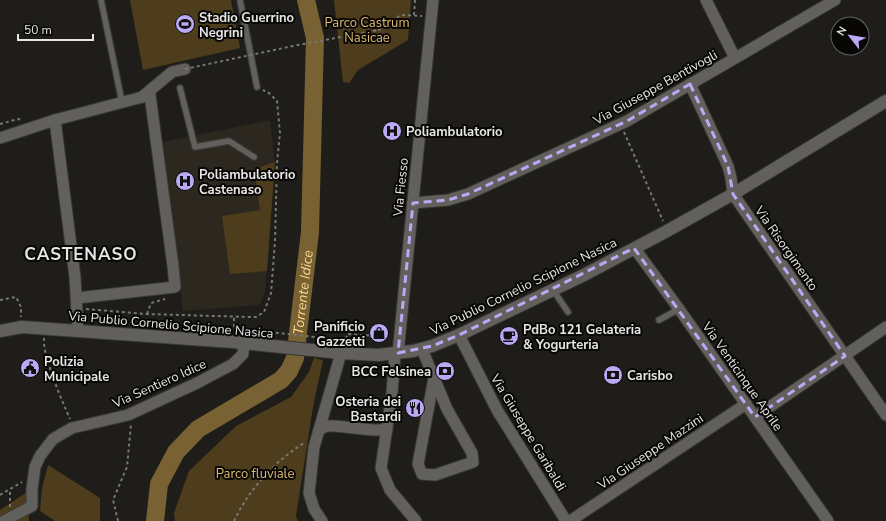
<svg xmlns="http://www.w3.org/2000/svg" width="886" height="521" font-family="'Nunito Sans',sans-serif">
	<style>
		.built { fill: #2c271f }
		.green { fill: #4d3d1c }
		.lines { fill: none; stroke-linecap: round; stroke-linejoin: round }
		.river { stroke: #786132; stroke-width: 18 }
		.service-casing { stroke: #393836; stroke-width: 8 }
		.minor-casing { stroke: #393836; stroke-width: 13 }
		.tertiary-casing { stroke: #393836; stroke-width: 14 }
		.path { stroke: #787773; stroke-width: 2; stroke-dasharray: 3 3; stroke-linecap: butt }
		.service { stroke: #62605c; stroke-width: 5.5 }
		.minor { stroke: #62605c; stroke-width: 11 }
		.tertiary { stroke: #62605c; stroke-width: 12 }
		.path-bridge { stroke: #787773; stroke-width: 2; stroke-dasharray: 3 3; stroke-linecap: butt }
		.marked { fill: none; stroke: #baaaf6; stroke-width: 3; stroke-dasharray: 8 5; stroke-linejoin: round }
		.labels { text-anchor: middle; stroke-width: 4; stroke-linejoin: round; paint-order: stroke }
		.poi-label { font-size: 13px; font-weight: bold; fill: #e7e6e4; stroke: #080706; text-anchor: start }
		.park-label { font-size: 13px; fill: #dfba71; stroke: #080706 }
		.street-label { font-size: 13px; fill: #e7e6e4; stroke: #080706 }
		.water-label { font-size: 14px; font-style: italic; fill: #fed88e; stroke: #080706 }
		.district-label { font-size: 17px; font-weight: bold; letter-spacing: 1px; fill: #e7e6e4; stroke: #080706 }
	</style>
	<rect width="100%" height="100%" fill="#1e1d19"/>
	<polygon class="built" points="270,120 275,162 265,292 260,305 183,311 163,142"/>
	<g class="green">
		<polygon points="130,0 231,0 240,48 143,70"/>
		<polygon points="334,0 411,0 408,40 358,70 349,83 343,82"/>
		<polygon points="275,162 267,271 230,274 222,216 260,210 254,169"/>
		<polygon points="314,358 323,360 313,407 296,516 298,521 175,521 174,513 189,471 236,426 291,397 309,372"/>
		<polygon points="48,465 100,498 100,521 55,521 40,511 42,488"/>
		<polygon points="27,492 29,521 0,521 0,510"/>
	</g>
	<g class="lines">
		<path class="river" id="s1" d="M 155,521 L 159,484 L 176,452 L 198,429 L 281,380 L 289,371 L 295,358 L 310,232 L 315,38 L 306,0"/>
		<defs>
			<g id="service">
				<polyline points="101,0 122,102"/>
				<polyline points="240,0 257,87"/>
				<polyline points="180,88 195,147 229,141 254,157"/>
				<polyline points="553,290 568,312"/>
				<polyline points="659,320 679,309"/>
			</g>
			<g id="minor">
				<polyline points="706,0 735,58"/>
				<polyline points="690,84 728,166 731,178 733,194 886,415"/>
				<polyline points="142,97 172,72 185,69"/>
				<polyline points="55,120 75,277 78,331"/>
				<polyline points="0,138 55,120 150,95 173,266 175,287 77,298"/>
				<polyline points="413,203 448,200 468,194 627,121 835,0"/>
				<polyline points="636,248 638,253 679,309 828,521"/>
				<polyline points="459,335 497,410 566,521"/>
				<polyline points="422,349 447,409 472,453 473,462 435,475 422,474 418,464 434,378"/>
				<polyline points="398,353 433,0"/>
				<polyline points="395,354 392,393 381,468 390,490 416,521"/>
				<polyline points="755,417 886,327"/>
				<polyline points="319,430 341,353"/>
				<polyline points="4,521 32,506 32,489 35,467 40,456 53,439 72,428 128,415 197,383 233,364 243,354 244,344"/>
				<polyline points="322,521 314,509 309,493 314,447 319,430 326,426 335,426 373,430 387,430"/>
				<polyline points="570,521 746,404"/>
			</g>
			<polyline id="tertiary" points="0,331 22,327 233,342 341,353 378,355 413,351 432,346 459,335 584,275 667,231 733,194 886,101"/>
		</defs>
		<use href="#service" class="service-casing"/>
		<use href="#minor" class="minor-casing"/>
		<use href="#tertiary" class="tertiary-casing"/>
		<g class="path">
			<polyline points="414,15 415,0"/>
			<polyline points="378,30 388,27 390,22 401,15 422,16"/>
			<polyline points="0,124 18,119 22,120"/>
			<polyline points="624,132 663,221"/>
			<polyline points="0,300 16,297 21,307 21,317"/>
			<polyline points="86,309 147,314 249,317 256,317 264,312 271,293 275,241 277,163 280,133 277,101 269,93 263,90"/>
			<polyline points="147,314 151,303 165,299"/>
			<polyline points="234,327 234,317"/>
			<polyline points="234,328 341,340 346,340 347,334 390,337"/>
			<path d="M 44,338 C 42,355 63,403 70,419"/>
			<polyline points="0,495 22,482"/>
			<polyline points="10,507 10,489"/>
			<polyline points="118,521 113,500 127,467 131,424"/>
			<path d="M 234,521 C 249,489 275,461 304,443"/>
		</g>
		<use href="#service" class="service"/>
		<use href="#minor" class="minor"/>
		<use href="#tertiary" class="tertiary"/>
		<polyline class="path-bridge" points="185,69 293,46 378,30"/>
	</g>
	<path class="marked" d="M 690,84 L 728,166 L 733,194 L 845,356 L 755,417 L 634,248 L 459,335 L 432,346 L 398,353 L 413,203 L 448,200 L 468,194 L 627,121 Z"/>
	<defs>
		<symbol id="stadium-disc" viewBox="-11 -11 22 22"><circle r="9.5" fill="#baaaf6" stroke="#080706"/><path d="M0-5a6.5 5 0 1 0 0 10a6.5 5 0 1 0 0-10ZM-3.5-1.8h7v3.6h-7Z" fill="#111"/></symbol>
		<symbol id="hospital-disc" viewBox="-11 -11 22 22"><circle r="9.5" fill="#baaaf6" stroke="#080706"/><path d="M-5-5h3v3.5h4V-5h3V5h-3V1.5h-4V5h-3Z" fill="#111"/></symbol>
		<symbol id="shop-disc" viewBox="-11 -11 22 22"><circle r="9.5" fill="#baaaf6" stroke="#080706"/><path d="M-5-2.5h2.3a2.7 3.5 0 0 1 5.4 0H5L5.5 6h-11ZM-1.5-2.5h3a1.5 2.3 0 0 0-3 0Z" fill="#111"/></symbol>
		<symbol id="cafe-disc" viewBox="-11 -11 22 22"><circle r="9.5" fill="#baaaf6" stroke="#080706"/><path d="M-5.5-4.5H6V0H3Q3 3.5 0 3.5H-2.5Q-5.5 3.5-5.5 0ZM3-3.2v2h1.7v-2ZM-6 4.5H4V6H-6Z" fill="#111"/></symbol>
		<symbol id="civic-disc" viewBox="-11 -11 22 22"><circle r="9.5" fill="#baaaf6" stroke="#080706"/><path d="M-.6-6.5H3V-4.5H.6V-3L4-1V1h2V6H-6V1h2V-1L-.6-3ZM-1.2 2.5V6h2.4V2.5Z" fill="#111"/></symbol>
		<symbol id="bank-disc" viewBox="-11 -11 22 22"><circle r="9.5" fill="#baaaf6" stroke="#080706"/><path d="M-6-4H6V4H-6ZM0-2.3a2.3 2.3 0 1 0 0 4.6a2.3 2.3 0 1 0 0-4.6Z" fill="#111"/></symbol>
		<symbol id="restaurant-disc" viewBox="-11 -11 22 22"><circle r="9.5" fill="#baaaf6" stroke="#080706"/><path d="M-5-6h1v4h1v-4h1v4h1v-4h1v5L-1.5 .5V6h-2V.5L-5-1ZM5-6V6H3V1.5H1.5Q1.5-4 5-6Z" fill="#111"/></symbol>
	</defs>
	<g fill-rule="evenodd">
		<use href="#stadium-disc" x="174" y="13" width="22" height="22"/>
		<use href="#hospital-disc" x="381" y="120" width="22" height="22"/>
		<use href="#hospital-disc" x="174" y="170" width="22" height="22"/>
		<use href="#shop-disc" x="368" y="322" width="22" height="22"/>
		<use href="#cafe-disc" x="498" y="325" width="22" height="22"/>
		<use href="#civic-disc" x="19" y="357" width="22" height="22"/>
		<use href="#bank-disc" x="434" y="360" width="22" height="22"/>
		<use href="#bank-disc" x="602" y="364" width="22" height="22"/>
		<use href="#restaurant-disc" x="404" y="397" width="22" height="22"/>
	</g>
	<g class="labels">
		<g class="poi-label">
			<text x="199" y="22">Stadio Guerrino<tspan x="199" dy="15">Negrini</tspan></text>
			<text x="406" y="136">Poliambulatorio</text>
			<text x="199" y="179">Poliambulatorio<tspan x="199" dy="15">Castenaso</tspan></text>
			<text x="365" y="331" text-anchor="end">Panificio<tspan x="365" dy="15">Gazzetti</tspan></text>
			<text x="523" y="334">PdBo 121 Gelateria<tspan x="523" dy="15">&amp; Yogurteria</tspan></text>
			<text x="44" y="366">Polizia<tspan x="44" dy="15">Municipale</tspan></text>
			<text x="431" y="376" text-anchor="end">BCC Felsinea</text>
			<text x="627" y="380">Carisbo</text>
			<text x="401" y="406" text-anchor="end">Osteria dei<tspan x="401" dy="15">Bastardi</tspan></text>
		</g>
		<g class="park-label">
			<text x="367" y="27">Parco Castrum<tspan x="367" dy="15">Nasicae</tspan></text>
			<text x="255" y="478">Parco fluviale</text>
		</g>
		<g class="street-label">
			<text transform="translate(655 87) rotate(-29)" y="5">Via Giuseppe Bentivogli</text>
			<text transform="translate(400 187) rotate(-84)" y="5">Via Fiesso</text>
			<text transform="translate(787 248) rotate(55)" y="5">Via Risorgimento</text>
			<text transform="translate(523 286) rotate(-26)" y="5">Via Publio Cornelio Scipione Nasica</text>
			<text transform="translate(171 324) rotate(5)" y="5">Via Publio Cornelio Scipione Nasica</text>
			<text transform="translate(743 376) rotate(55)" y="5">Via Venticinque Aprile</text>
			<text transform="translate(159 383) rotate(-24)" y="5">Via Sentiero Idice</text>
			<text transform="translate(529 432) rotate(59)" y="5">Via Giuseppe Garibaldi</text>
			<text transform="translate(650 451) rotate(-34)" y="5">Via Giuseppe Mazzini</text>
		</g>
		<g class="water-label">
			<text dy="5" stroke="none"><textPath href="#s1" startOffset="294">Torrente Idice</textPath></text>
		</g>
		<g class="district-label">
			<text x="81" y="260">CASTENASO</text>
		</g>
	</g>
	<g transform="translate(850 36) rotate(301)"><circle r="19" fill="#080706" stroke="#61605f"/>
	<path d="M0-3L7 15L0 10L-7 15Z" fill="#baaaf6"/>
	<text y="-6" font-size="11" font-weight="bold" text-anchor="middle" fill="#e7e6e4">N</text>
	</g>
	<path d="M18 34v6h75v-6" fill="none" stroke="#e7e6e4" stroke-width="2"/>
	<text x="24" y="34" font-size="12" fill="#e7e6e4" stroke="#080706" stroke-width="3" paint-order="stroke">50 m</text>
</svg>
